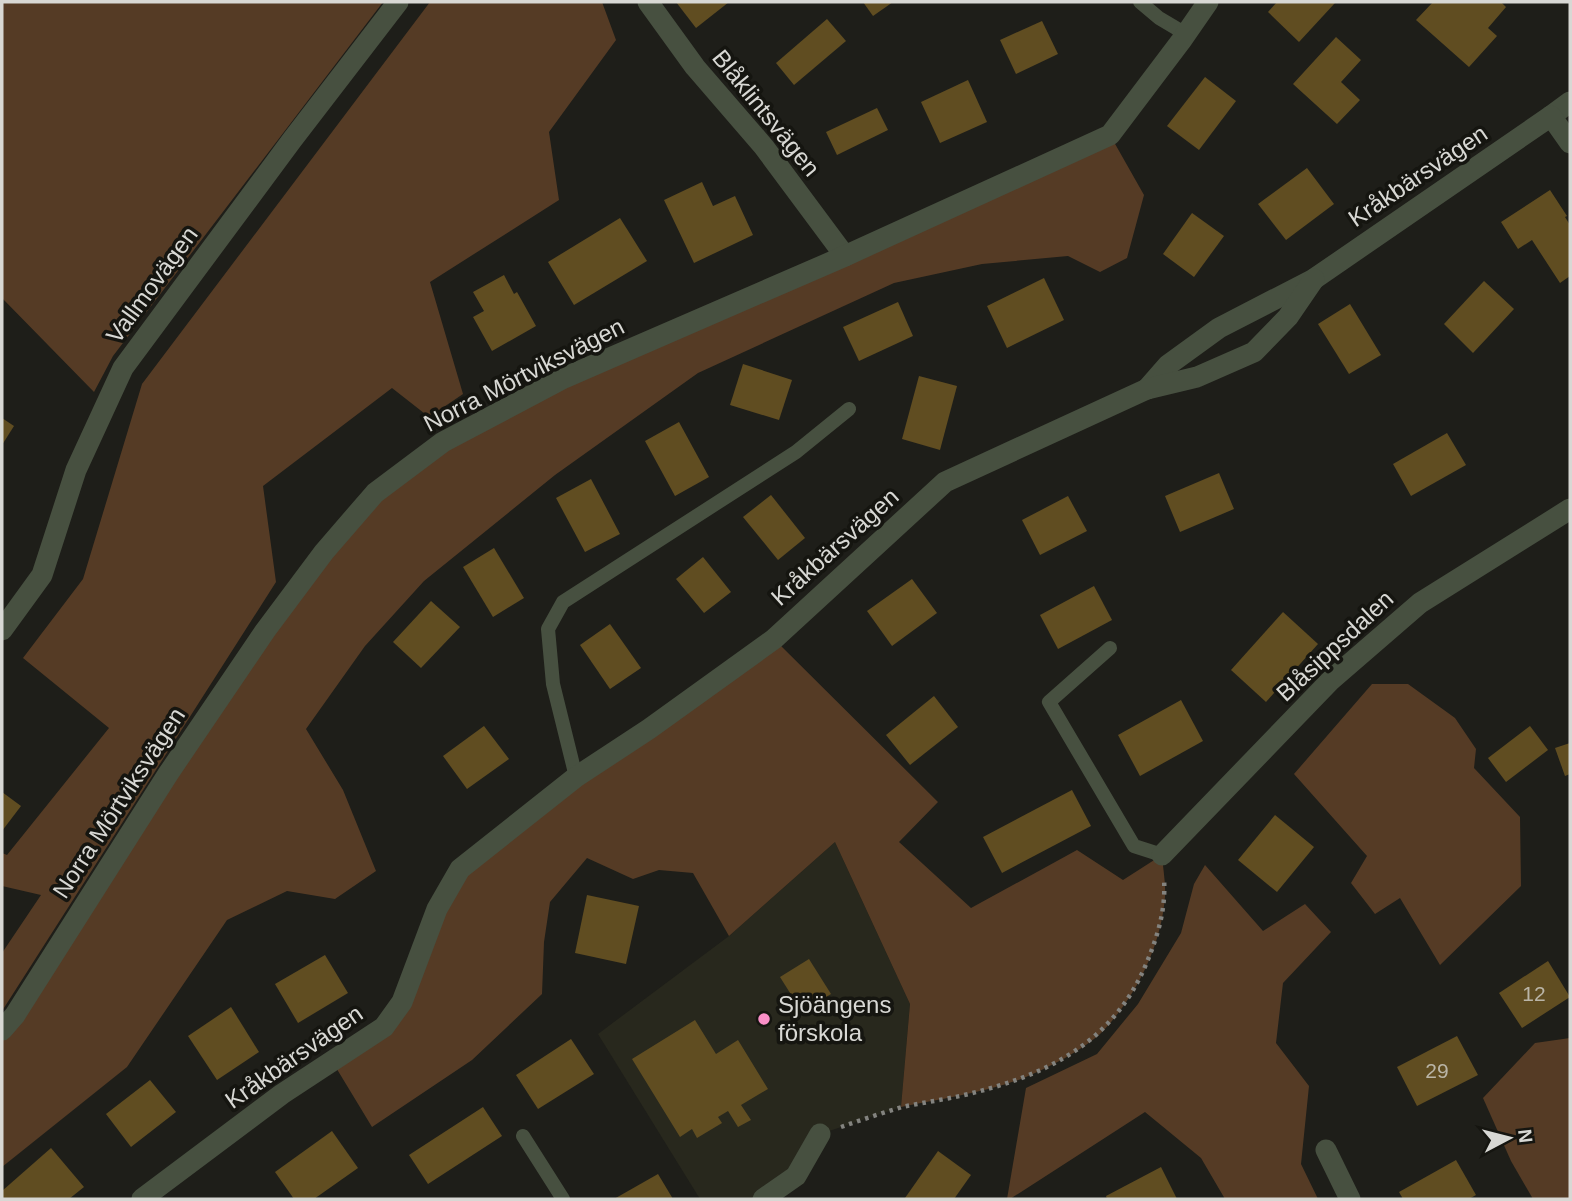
<svg xmlns="http://www.w3.org/2000/svg" width="1572" height="1201" font-family="Arial,sans-serif">
	<style>
		.built { fill: #28281d }
		.green { fill: #553b25 }
		.building { fill: #604d21 }
		.lines { fill: none; stroke-linecap: round; stroke-linejoin: round }
		.path { stroke: #83837f; stroke-width: 4.5; stroke-dasharray: 3.5 5; stroke-linecap: butt }
		.lane { stroke: #475040; stroke-width: 14 }
		.street { stroke: #475040; stroke-width: 21 }
		.poi-dot { fill: #fa8fc7; stroke: #151510; stroke-width: 2.5 }
		.labels { text-anchor: middle; stroke-width: 7; stroke-linejoin: round; paint-order: stroke }
		.number-label { font-size: 21px; fill: #bab5a7 }
		.street-label { font-size: 24px; fill: #d8d8d4; stroke: #151510 }
		.poi-label { font-size: 24px; fill: #d8d8d4; stroke: #151510; text-anchor: start }
	</style>
	<rect width="100%" height="100%" fill="#1e1e19"/>
	<polygon class="built" points="835,842 910,1004 901,1107 820,1134 763,1199 700,1199 598,1034 729,936"/>
	<g class="green">
		<polygon points="2,2 383,2 113,356 94,392 2,298"/>
		<polygon points="430,2 602,2 616,40 549,132 559,200 430,282 463,394 429,417 392,388 263,486 276,582 2,1011 2,953 41,895 2,886 2,853 7,855 109,728 23,658 83,579 142,384"/>
		<polygon points="1110,135 1144,195 1127,258 1100,272 1068,256 982,264 894,283 698,373 555,475 424,581 365,646 306,729 343,790 376,871 335,899 287,891 227,920 127,1067 2,1167 2,1030 324,552 443,442"/>
		<path d="M 774,639 L 938,802 L 899,842 L 971,908 L 1077,850 L 1123,880 L 1162,855 C 1163,869 1166,884 1165,897 C 1161,946 1137,995 1103,1031 C 1086,1049 1044,1070 1021,1079 C 982,1093 941,1099 901,1107 L 910,1004 L 835,842 L 729,936 L 693,873 L 659,870 L 633,879 L 587,858 L 550,902 L 544,942 L 542,994 L 472,1060 L 372,1127 L 332,1061 L 384,1027 L 460,869 Z"/>
		<polygon points="1372,684 1408,684 1455,718 1476,749 1474,768 1520,817 1521,886 1440,965 1400,898 1375,914 1351,883 1367,856 1294,774"/>
		<polygon points="1205,865 1263,931 1305,904 1331,932 1283,983 1276,1043 1309,1086 1301,1164 1318,1199 1225,1199 1201,1158 1145,1112 1010,1199 1007,1199 1026,1088 1097,1054 1138,1004 1181,933 1194,884"/>
		<polygon points="1570,1038 1570,1199 1533,1199 1511,1161 1483,1098 1535,1043"/>
	</g>
	<g class="building">
		<polygon points="676,2 729,2 696,28"/>
		<polygon points="863,2 893,2 873,16"/>
		<polygon points="1277,2 1333,2 1335,3 1299,42 1268,12"/>
		<polygon points="1433,2 1501,2 1506,7 1488,28 1497,36 1469,67 1416,20"/>
		<polygon points="827,19 846,41 794,85 776,63"/>
		<polygon points="1042,21 1058,54 1016,74 1000,40"/>
		<polygon points="1336,37 1361,60 1341,82 1360,100 1337,124 1293,84"/>
		<polygon points="1205,77 1236,101 1199,150 1167,126"/>
		<polygon points="968,80 987,122 940,143 921,102"/>
		<polygon points="877,108 888,130 837,155 826,132"/>
		<polygon points="1307,168 1334,204 1286,240 1258,204"/>
		<polygon points="702,182 713,206 735,196 753,235 694,263 664,200"/>
		<polygon points="1550,190 1567,216 1565,217 1570,225 1570,276 1560,283 1532,240 1518,249 1501,222"/>
		<polygon points="1192,213 1224,236 1194,277 1163,254"/>
		<polygon points="620,218 647,261 574,305 548,262"/>
		<polygon points="504,275 514,294 517,292 536,326 492,351 473,317 484,311 473,292"/>
		<polygon points="1044,278 1064,320 1007,348 987,306"/>
		<polygon points="1484,281 1514,309 1473,353 1444,324"/>
		<polygon points="898,302 913,336 859,361 843,327"/>
		<polygon points="1350,304 1381,355 1349,374 1318,324"/>
		<polygon points="743,364 792,380 779,420 730,405"/>
		<polygon points="919,376 957,386 940,450 902,439"/>
		<polygon points="2,418 14,426 2,445"/>
		<polygon points="679,422 709,477 675,496 645,441"/>
		<polygon points="1447,433 1466,465 1411,496 1393,464"/>
		<polygon points="1219,473 1234,509 1180,532 1165,496"/>
		<polygon points="591,479 620,534 585,552 556,498"/>
		<polygon points="771,495 805,538 778,560 743,517"/>
		<polygon points="1068,496 1087,531 1040,555 1022,520"/>
		<polygon points="494,548 524,598 493,617 463,567"/>
		<polygon points="703,557 731,592 704,613 676,579"/>
		<polygon points="912,579 937,613 892,646 867,611"/>
		<polygon points="1094,586 1112,620 1058,649 1040,615"/>
		<polygon points="431,601 460,627 421,668 393,642"/>
		<polygon points="1283,612 1318,644 1266,702 1231,670"/>
		<polygon points="610,624 641,668 610,689 580,645"/>
		<polygon points="934,696 958,727 910,765 886,735"/>
		<polygon points="1181,700 1203,741 1140,776 1118,735"/>
		<polygon points="484,726 509,759 467,789 443,756"/>
		<polygon points="1530,726 1548,750 1506,782 1488,758"/>
		<polygon points="1570,743 1570,774 1565,776 1555,748"/>
		<polygon points="1072,790 1091,826 1002,873 983,837"/>
		<polygon points="2,792 21,806 2,831"/>
		<polygon points="1275,815 1314,847 1277,892 1238,860"/>
		<polygon points="587,895 639,906 626,964 575,953"/>
		<polygon points="325,955 348,993 298,1023 275,984"/>
		<polygon points="809,959 831,994 802,1012 780,977"/>
		<polygon points="1548,961 1570,997 1522,1028 1499,993"/>
		<polygon points="231,1007 259,1052 217,1080 188,1036"/>
		<polygon points="695,1020 716,1054 738,1040 768,1089 741,1105 751,1120 738,1127 728,1111 718,1117 722,1123 697,1138 692,1129 680,1137 632,1059"/>
		<polygon points="1457,1036 1478,1075 1417,1106 1397,1067"/>
		<polygon points="571,1039 594,1074 538,1109 516,1075"/>
		<polygon points="150,1080 176,1112 131,1147 106,1114"/>
		<polygon points="483,1107 502,1136 428,1184 409,1155"/>
		<polygon points="332,1131 358,1168 314,1199 294,1199 275,1172"/>
		<polygon points="51,1148 84,1187 69,1199 2,1199 2,1191"/>
		<polygon points="938,1151 971,1175 954,1199 907,1199 905,1198"/>
		<polygon points="1456,1160 1476,1195 1469,1199 1403,1199 1399,1192"/>
		<polygon points="1161,1167 1177,1199 1107,1199 1106,1196"/>
		<polygon points="658,1174 673,1199 614,1199"/>
	</g>
	<g class="lines">
		<path class="path" d="M 841,1127 C 861,1120 882,1113 902,1107 C 921,1103 941,1100 960,1096 C 1043,1077 1113,1045 1147,962 C 1158,935 1166,909 1164,879"/>
		<g class="lane">
			<polyline points="1140,2 1159,18 1186,34"/>
			<polyline points="1110,648 1049,702 1134,846 1162,855"/>
			<polyline points="576,777 553,684 548,629 563,602 796,452 849,409"/>
			<polyline points="523,1136 563,1199"/>
		</g>
		<g class="street">
			<polyline points="648,2 695,67 764,147 845,256"/>
			<polyline points="1551,116 1570,102"/>
			<polyline points="1147,389 1168,365 1219,328 1314,279 1551,116 1570,143"/>
			<polyline points="2,630 42,575 76,470 123,368 292,140 398,2"/>
			<polyline points="1162,855 1331,680 1420,603 1570,509"/>
			<polyline points="2,1030 15,1015 168,774 265,631 324,552 375,493 443,442 564,378 845,256 1110,135 1181,41 1208,2"/>
			<polyline points="1326,1150 1350,1199"/>
			<polyline points="142,1199 282,1094 384,1027 402,1002 437,909 460,869 576,777 649,729 774,639 945,482 1147,389 1197,377 1254,352 1288,317 1314,279"/>
			<polyline points="763,1199 796,1176 820,1134"/>
		</g>
	</g>
	<circle class="poi-dot" cx="764" cy="1019" r="7"/>
	<g class="labels">
		<g class="number-label">
			<text x="1534" y="1001">12</text>
			<text x="1437" y="1078">29</text>
		</g>
		<g class="street-label">
			<text transform="translate(766 113) rotate(51)" y="8">Blåklintsvägen</text>
			<text transform="translate(1418 176) rotate(-34)" y="8">Kråkbärsvägen</text>
			<text transform="translate(152 285) rotate(-54)" y="8">Vallmovägen</text>
			<text transform="translate(524 375) rotate(-27)" y="8">Norra Mörtviksvägen</text>
			<text transform="translate(835 547) rotate(-42)" y="8">Kråkbärsvägen</text>
			<text transform="translate(1335 646) rotate(-43)" y="8">Blåsippsdalen</text>
			<text transform="translate(119 803) rotate(-57)" y="8">Norra Mörtviksvägen</text>
			<text transform="translate(294 1057) rotate(-35)" y="8">Kråkbärsvägen</text>
		</g>
		<g class="poi-label">
			<text x="778" y="1013">Sjöängens<tspan x="778" dy="28">förskola</tspan></text>
		</g>
	</g>
	<rect width="1572" height="1201" fill="none" stroke="#d8d8d4" stroke-width="7"/>
	<g transform="translate(1509 1138) rotate(83)" stroke="#151510" stroke-width="5" paint-order="stroke">
	<path d="M0-5L12 26L0 18L-12 26Z" fill="#d8d8d4"/>
	<text y="-10" font-size="19" font-weight="bold" text-anchor="middle" fill="#d8d8d4">N</text>
	</g>
</svg>
